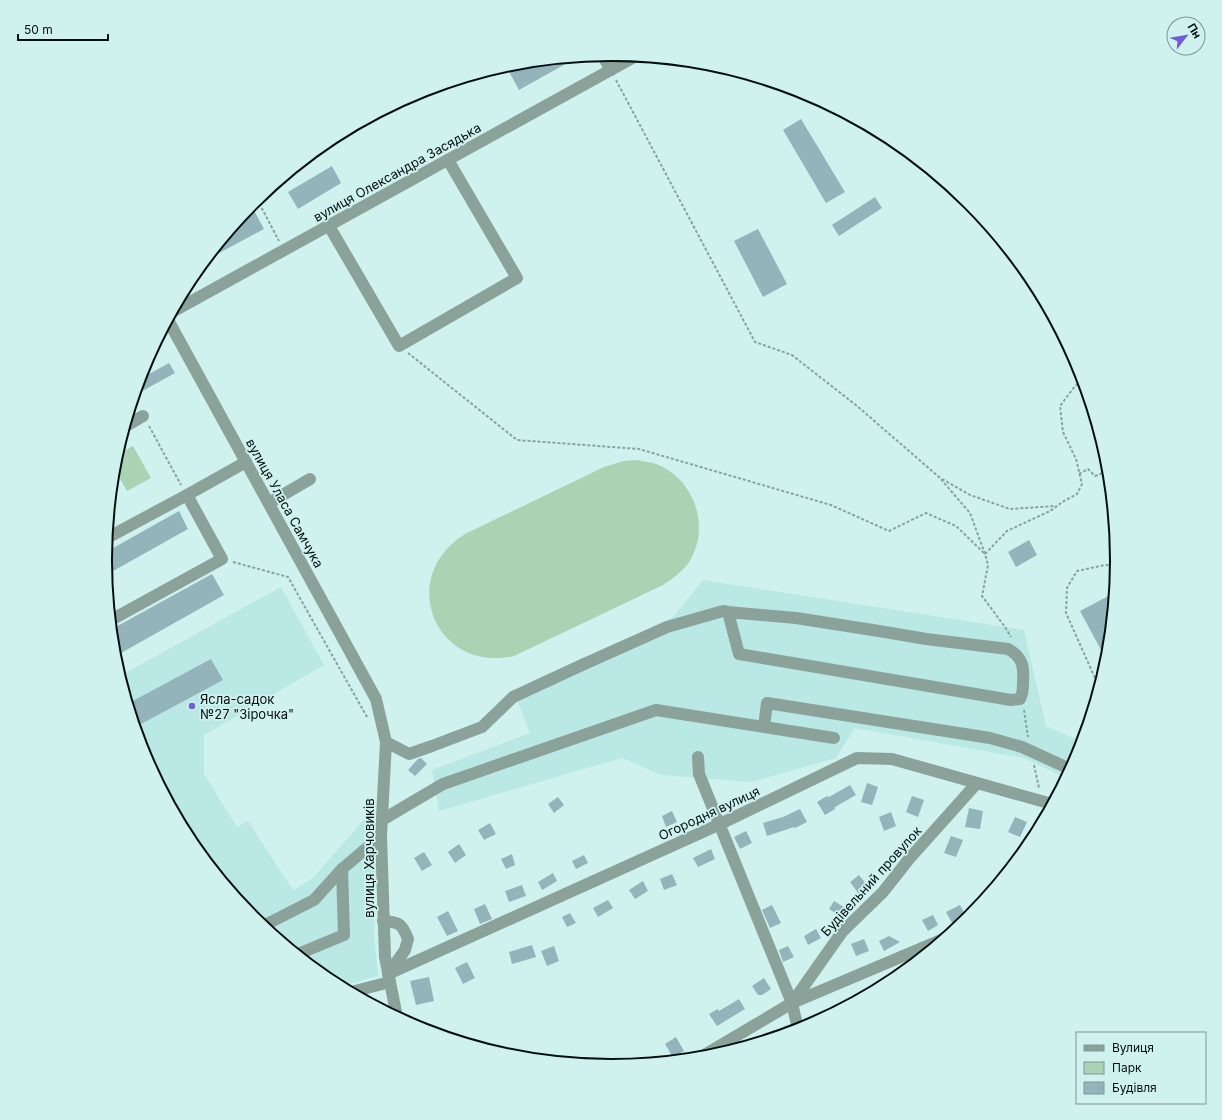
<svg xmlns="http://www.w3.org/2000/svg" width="1222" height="1120" font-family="Inter,sans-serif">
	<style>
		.built { fill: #bae8e4 }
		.green { fill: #a9d3b2 }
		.building { fill: #93b4ba }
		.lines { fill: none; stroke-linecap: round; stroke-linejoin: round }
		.path { stroke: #87a2a0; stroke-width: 2; stroke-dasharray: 3 2; stroke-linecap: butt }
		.minor { stroke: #8ba29a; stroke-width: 12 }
		.poi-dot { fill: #755cd7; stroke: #cff2ef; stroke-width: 1.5 }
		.labels { text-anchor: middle; stroke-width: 3.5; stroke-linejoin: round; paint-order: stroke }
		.street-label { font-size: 13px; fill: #040f0f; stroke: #cff2ef }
		.poi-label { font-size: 13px; fill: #040f0f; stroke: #cff2ef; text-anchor: start }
		.rim { fill: none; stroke: #040f0f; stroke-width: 2 }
	</style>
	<rect width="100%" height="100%" fill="#cff2ef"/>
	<g class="built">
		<polygon points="703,580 1024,630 1046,726 1082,742 1078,754 1066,778 1024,758 855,728 836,758 751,782 661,775 622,758 439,811 432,770 530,733 515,695 673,617"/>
		<polygon points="281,587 324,665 204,735 204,774 237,827 248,821 293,890 313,878 368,815 377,823 374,936 378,976 341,986 330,981 253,918 190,841 143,753 120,676"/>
	</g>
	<g class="green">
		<polygon points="133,446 151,478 127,491 114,468 117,455"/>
		<path d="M 635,460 C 642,461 650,462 656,464 C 696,479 712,531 687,565 C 680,573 672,579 663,585 L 514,656 C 435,674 396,577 465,534 L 604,467 L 624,461 Z"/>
	</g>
	<g class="building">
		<polygon points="578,57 519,90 506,66 513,64"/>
		<polygon points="801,119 845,192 826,203 783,130"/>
		<polygon points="332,166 341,183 298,209 288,192"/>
		<polygon points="875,197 882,208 839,236 832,225"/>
		<polygon points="251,205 264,229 206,260"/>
		<polygon points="758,229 787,284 763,297 734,241"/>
		<polygon points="169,363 175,373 135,395 140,379"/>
		<polygon points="179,511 188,529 106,575 105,560 106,552"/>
		<polygon points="1029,540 1037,555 1016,567 1008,552"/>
		<polygon points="212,574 224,595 114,657 112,629"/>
		<polygon points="1114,593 1107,659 1107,661 1080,611"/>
		<polygon points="211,659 223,680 141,724 129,703"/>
		<polygon points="421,758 427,764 415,776 408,770 418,759"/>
		<polygon points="867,783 878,787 872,805 861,802"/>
		<polygon points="850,785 856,795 835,807 835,809 825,815 817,802 827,796 829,797"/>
		<polygon points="912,796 924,800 918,817 906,812"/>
		<polygon points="558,797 564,805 554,813 548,804"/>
		<polygon points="969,808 983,811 980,829 965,827"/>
		<polygon points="800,809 807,822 795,828 794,827 767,836 763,823 783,817"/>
		<polygon points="672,811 677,822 666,827 662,816"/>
		<polygon points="891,812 896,826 884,831 879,817"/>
		<polygon points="1015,817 1027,822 1020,837 1008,832"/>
		<polygon points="490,823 496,834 484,840 478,830"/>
		<polygon points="746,831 752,843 740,849 734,837"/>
		<polygon points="951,836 963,840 956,857 944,853"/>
		<polygon points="459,844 466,855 455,863 448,852"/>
		<polygon points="711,849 715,859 698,867 693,858"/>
		<polygon points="424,852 432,865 422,871 414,858"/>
		<polygon points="512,854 515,865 506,869 501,859"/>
		<polygon points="584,855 588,863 576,869 572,861"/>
		<polygon points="553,873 557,881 542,890 538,882"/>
		<polygon points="672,874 677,885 664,890 660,879"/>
		<polygon points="859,875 871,890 861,897 850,882"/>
		<polygon points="643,881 648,891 635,899 629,890"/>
		<polygon points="522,885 526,896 509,902 505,891"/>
		<polygon points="608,900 613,908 598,917 593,908"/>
		<polygon points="834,901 847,909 842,917 829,909"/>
		<polygon points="485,904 492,919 480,924 474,909"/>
		<polygon points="772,905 781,923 770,928 762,910"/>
		<polygon points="960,905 966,916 952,923 946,912"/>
		<polygon points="448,911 458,931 447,936 437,917"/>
		<polygon points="570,913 576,923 567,927 562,917"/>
		<polygon points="933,915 938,925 928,931 922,920"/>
		<polygon points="816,929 821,938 808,945 804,936"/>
		<polygon points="889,936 900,942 884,951 879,941"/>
		<polygon points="864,939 869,951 856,956 851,944"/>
		<polygon points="532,945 536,957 512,964 509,952"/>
		<polygon points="554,946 559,961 547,966 541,951"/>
		<polygon points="788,946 794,957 783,962 779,950"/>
		<polygon points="467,962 475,978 463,984 455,968"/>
		<polygon points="429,977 434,1001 416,1005 410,981"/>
		<polygon points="764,978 771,989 762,995 758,995 752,986"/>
		<polygon points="739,999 745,1009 717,1026 709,1014 718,1009 719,1011"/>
		<polygon points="676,1037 684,1051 673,1057 665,1044"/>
	</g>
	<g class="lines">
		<g class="path">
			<polyline points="616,80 755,342 792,355 857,406 939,477 970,513 985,554 988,565 982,596 1005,627 1011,637"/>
			<polyline points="257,199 279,241"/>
			<polyline points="408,353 517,440 639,449 831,505 889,531 926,513 956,526 984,553"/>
			<polyline points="134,398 138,406"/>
			<polyline points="149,426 181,485"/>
			<polyline points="1079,474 1088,469 1095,476 1108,471"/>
			<polyline points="942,479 970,495 1010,509 1055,506"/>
			<polyline points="985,554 1007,531 1050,511 1064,501 1077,494 1082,484 1076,459 1063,432 1060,406 1075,386 1083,381"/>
			<polyline points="233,562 288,577 367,717"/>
			<polyline points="1099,687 1066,613 1067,588 1077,571 1105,565 1116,566"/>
			<polyline points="1024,710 1028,737"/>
			<polyline points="1034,765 1039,788"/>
		</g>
		<g class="minor">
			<polyline points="602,55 611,70"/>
			<polyline points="329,226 399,346 517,278 448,160"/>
			<polyline points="172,312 636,56"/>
			<polyline points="168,320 376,699 386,742 381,836 385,957 397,1017"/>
			<polyline points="126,426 143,416"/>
			<polyline points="269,503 310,479"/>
			<polyline points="107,538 187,495"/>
			<polyline points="111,620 222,559 187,495 246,462"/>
			<polyline points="764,727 767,703 990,738 1022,747 1070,769"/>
			<path d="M 386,742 L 409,754 L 432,746 L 482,727 L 513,697 L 582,665 L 667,627 L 723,611 L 728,612 L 796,618 L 879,631 L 926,639 L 1008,649 C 1023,657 1024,667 1023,683 C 1023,689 1023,694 1020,699 L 1011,700 L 739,654 L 728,612"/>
			<polyline points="698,757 699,774 792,1003 798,1029"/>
			<polyline points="382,820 443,784 656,710 834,738"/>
			<path d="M 383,921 C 400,922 402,924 408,939 L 405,950 L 389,973"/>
			<polyline points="263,926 314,900 342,869 381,836"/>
			<polyline points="298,954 344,935 342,869"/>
			<polyline points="388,974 718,825 857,758 892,759 1052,804"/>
			<polyline points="351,992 390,982"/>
			<polyline points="792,1003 842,932 883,892 909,859 977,783"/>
			<polyline points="701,1057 792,1003 941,940"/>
		</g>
	</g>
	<circle class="poi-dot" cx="192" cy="706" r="4"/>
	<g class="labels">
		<g class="street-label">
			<text transform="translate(397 172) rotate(-29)" y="5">вулиця Олександра Засядька</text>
			<text transform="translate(285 503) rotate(61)" y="5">вулиця Уласа Самчука</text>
			<text transform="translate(709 813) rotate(-25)" y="5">Огородня вулиця</text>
			<text transform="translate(369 858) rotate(-90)" y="5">вулиця Харчовиків</text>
			<text transform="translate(871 881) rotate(-48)" y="5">Будівельний провулок</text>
		</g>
		<g class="poi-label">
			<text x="200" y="704">Ясла-садок<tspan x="200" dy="15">№27 "Зірочка"</tspan></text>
		</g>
	</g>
	<path d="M0 0H1222V1120H0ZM112 560a499 499 0 1 1 998 0a499 499 0 1 1-998 0Z" fill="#cff2ef" fill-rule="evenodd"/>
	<path class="rim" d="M112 560a499 499 0 1 1 998 0a499 499 0 1 1-998 0Z"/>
	<rect x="1076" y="1032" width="130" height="72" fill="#cff2ef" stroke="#7e9795"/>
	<rect x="1084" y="1045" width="20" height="6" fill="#8ba29a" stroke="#7e9795"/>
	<text x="1112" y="1052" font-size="12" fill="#040f0f">Вулиця</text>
	<rect x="1084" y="1062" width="20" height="12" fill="#a9d3b2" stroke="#7e9795"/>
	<text x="1112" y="1072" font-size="12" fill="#040f0f">Парк</text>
	<rect x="1084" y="1082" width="20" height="12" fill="#93b4ba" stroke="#7e9795"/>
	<text x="1112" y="1092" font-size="12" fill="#040f0f">Будівля</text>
	<g transform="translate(1186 36) rotate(59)"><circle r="19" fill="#cff2ef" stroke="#7e9795"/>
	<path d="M0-3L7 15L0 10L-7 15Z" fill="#755cd7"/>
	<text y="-6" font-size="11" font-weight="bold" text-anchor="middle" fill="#040f0f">Пн</text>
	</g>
	<path d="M18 34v6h90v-6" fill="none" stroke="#040f0f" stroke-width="2"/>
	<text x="24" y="34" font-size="12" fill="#040f0f" stroke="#cff2ef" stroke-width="3" paint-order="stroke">50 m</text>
</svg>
